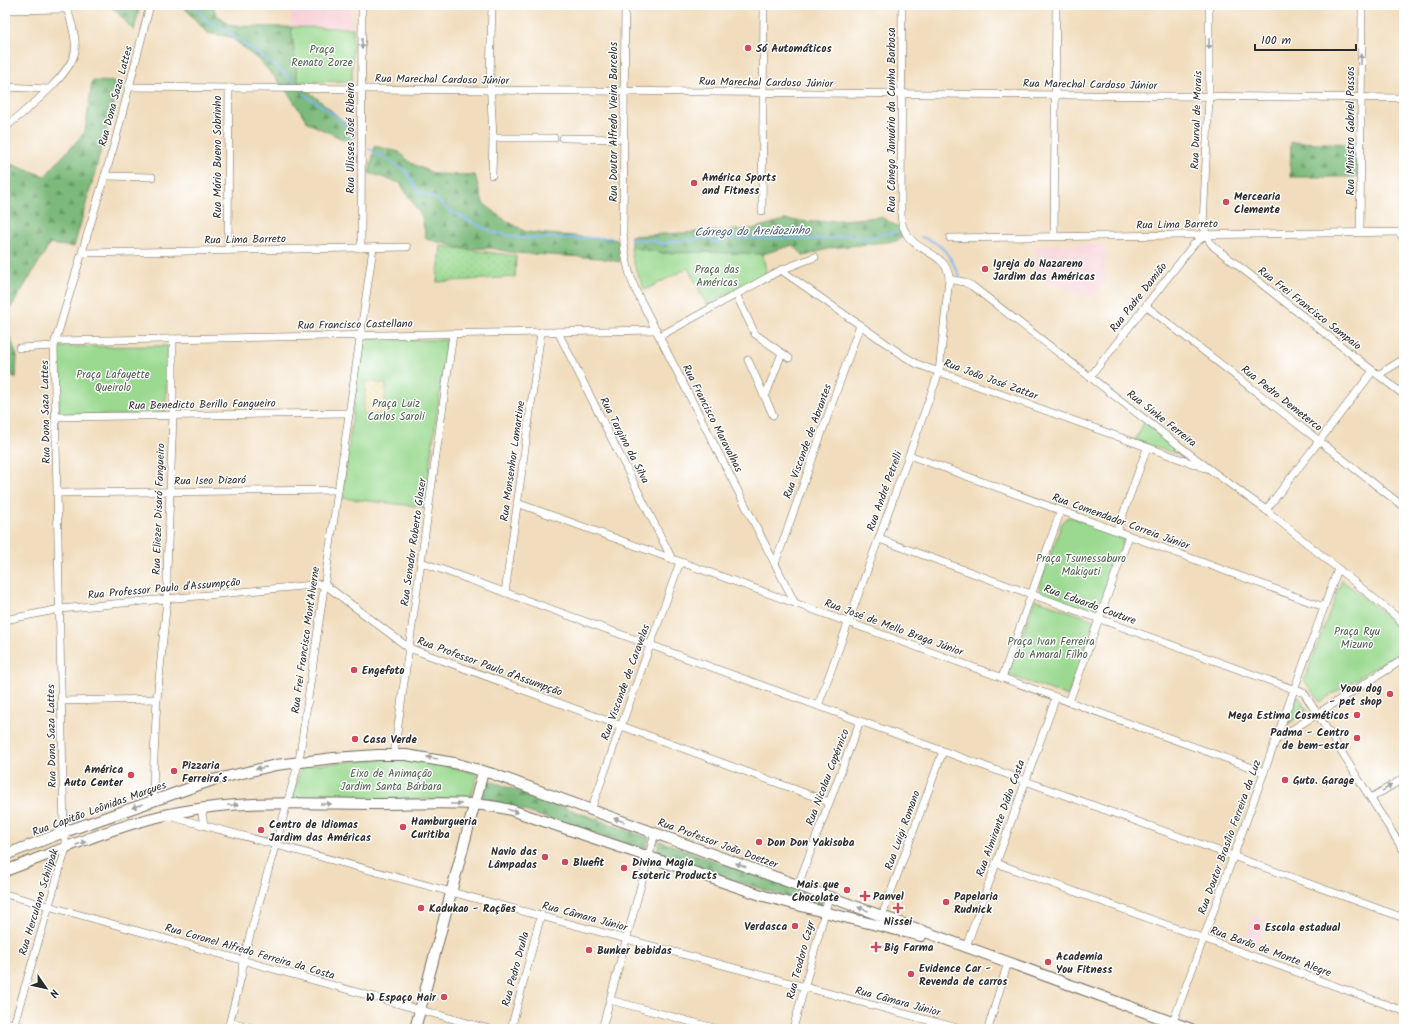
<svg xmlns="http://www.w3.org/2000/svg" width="1409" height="1034" font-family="Kalam,sans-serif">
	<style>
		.built { fill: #f7cfd5 }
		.green { fill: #9ad98f; stroke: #62825d }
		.forest { fill: url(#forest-firs); stroke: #537252 }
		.sand { fill: url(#sand-dots); stroke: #8c8264 }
		.garden { fill: url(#garden-dots); stroke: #62825d }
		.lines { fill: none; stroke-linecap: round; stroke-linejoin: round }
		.stream { stroke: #80b4ed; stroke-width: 2 }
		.street-casing { stroke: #70695e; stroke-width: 8 }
		.secondary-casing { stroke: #70695e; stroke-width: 12 }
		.street { stroke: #fff; stroke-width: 7 }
		.secondary { stroke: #fff; stroke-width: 10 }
		.oneway { fill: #a0a0a0 }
		.poi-dot { fill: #d1495b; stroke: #fff; stroke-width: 1.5 }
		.labels { text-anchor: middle; stroke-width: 3; stroke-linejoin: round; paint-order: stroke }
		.poi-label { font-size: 11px; font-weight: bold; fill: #2b2b2b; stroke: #fff; text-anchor: start }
		.park-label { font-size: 11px; fill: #4c5f49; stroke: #fff }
		.street-label { font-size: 11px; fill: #2b2b2b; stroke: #fff }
		.water-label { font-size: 12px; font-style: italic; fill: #495b6f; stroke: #fff }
	</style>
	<defs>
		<pattern id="forest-firs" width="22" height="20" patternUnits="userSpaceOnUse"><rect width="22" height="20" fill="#7bb97a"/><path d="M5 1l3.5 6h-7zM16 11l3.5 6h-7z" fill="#659764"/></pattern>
		<pattern id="sand-dots" width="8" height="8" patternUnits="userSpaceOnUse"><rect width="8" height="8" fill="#eeda9e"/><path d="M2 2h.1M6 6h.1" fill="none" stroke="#cb8" stroke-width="1.8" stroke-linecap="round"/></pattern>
		<pattern id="garden-dots" width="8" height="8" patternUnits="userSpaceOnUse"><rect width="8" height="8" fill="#9ad98f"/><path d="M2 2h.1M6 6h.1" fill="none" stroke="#85ba7c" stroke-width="1.8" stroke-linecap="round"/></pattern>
	</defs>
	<rect width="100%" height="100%" fill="#fff"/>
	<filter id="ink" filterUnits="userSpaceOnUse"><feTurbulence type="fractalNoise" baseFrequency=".025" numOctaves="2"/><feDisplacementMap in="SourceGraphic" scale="8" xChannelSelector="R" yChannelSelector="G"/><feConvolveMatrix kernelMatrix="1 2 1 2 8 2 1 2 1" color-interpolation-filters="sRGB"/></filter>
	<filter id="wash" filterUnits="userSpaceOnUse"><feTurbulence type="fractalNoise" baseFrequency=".012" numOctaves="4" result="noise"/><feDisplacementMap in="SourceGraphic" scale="16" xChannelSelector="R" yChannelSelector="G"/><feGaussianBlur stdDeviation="0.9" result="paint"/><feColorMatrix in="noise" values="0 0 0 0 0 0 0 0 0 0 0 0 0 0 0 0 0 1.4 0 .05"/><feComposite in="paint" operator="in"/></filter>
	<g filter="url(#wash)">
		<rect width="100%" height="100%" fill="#f1ddbd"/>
		<g class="built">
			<rect x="291" y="5" width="60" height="22"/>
			<polygon points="1105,244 1105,279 1109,278 1093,298 1036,279 1036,245"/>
			<polygon points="1254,915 1266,920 1257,946 1244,941"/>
		</g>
		<g class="green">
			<polygon points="291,27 353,28 352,78 350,81 298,82"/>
			<path d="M 631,247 L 664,253 L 704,252 L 763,254 L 766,273 L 707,305 L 688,268 L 645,290 C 638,275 632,264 631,247 Z"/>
			<polygon points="390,338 390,340 447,340 424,507 342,498 362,339"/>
			<polygon points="168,346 165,416 59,414 58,347"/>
			<polygon points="1144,422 1182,450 1180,455 1135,441"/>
			<polygon points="1070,517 1120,535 1122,539 1123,543 1099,609 1094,612 1089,612 1043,595 1041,594 1039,587 1062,523 1066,518"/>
			<polygon points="1342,580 1393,621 1404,640 1404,649 1320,702 1304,680"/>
			<polygon points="1035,599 1094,620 1068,696 1008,675"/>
			<polygon points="1298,695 1307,711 1288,724"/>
			<polygon points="392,758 432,762 478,774 470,799 292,800 301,766"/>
		</g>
		<g class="forest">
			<polygon points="111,5 140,5 134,31"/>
			<polygon points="182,5 213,5 216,14 232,26 291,27 298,82 355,131 355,137 347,141 308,123 286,90 262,63 231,37 207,33"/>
			<polygon points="92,81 120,82 74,247 50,244 9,311 5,313 5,162 45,176 85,132"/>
			<polygon points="1291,142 1358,144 1358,177 1290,177"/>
			<polygon points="375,146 399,152 411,163 435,174 475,175 483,203 502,218 526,232 618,240 620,262 600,258 514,253 491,248 466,249 426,239 422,217 400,183 369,173"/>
			<polygon points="881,217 898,227 903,237 896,241 831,248 804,256 793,245 763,254 704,252 664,253 631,247 631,236 752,229 784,220 813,222"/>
			<polygon points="5,337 10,337 17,356 16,378 5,371"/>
			<polygon points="488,780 649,838 646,850 493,801 482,800"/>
			<polygon points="660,841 823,900 820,908 656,855"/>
		</g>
		<polygon class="sand" points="366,381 386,384 384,414 363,414"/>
		<polygon class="garden" points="441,246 516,256 515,277 437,282"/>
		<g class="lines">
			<g class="stream">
				<polyline points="193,5 206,20 221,27 286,74 294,85"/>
				<path d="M 303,94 C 317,104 341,115 349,131"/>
				<polyline points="369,149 406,171 418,191 436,199 449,210 477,225 495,233 522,238 612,238"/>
				<path d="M 921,237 C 945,244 950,256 960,277"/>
				<polyline points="631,239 652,240 663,244 676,241 709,238 716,243 731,238 827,239 847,235 862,238 896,232"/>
			</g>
		</g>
	</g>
	<g filter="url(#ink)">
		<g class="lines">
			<defs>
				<g id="street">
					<polyline points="492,5 490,78 493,138 492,175"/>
					<path d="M 625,5 L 623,231 C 624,252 627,271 636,291 L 795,603"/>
					<path d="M 902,5 L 901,212 C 901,219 902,227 906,233 C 916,252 949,254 949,279 L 964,282 L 972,286 L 1212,471 L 1266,510 L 1397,617 L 1404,627"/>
					<polyline points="1209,5 1209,97 1203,225 1210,242 1213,246 1404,395"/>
					<polyline points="5,10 67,9"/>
					<polyline points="5,87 48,89"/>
					<polyline points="128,87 1404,98"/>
					<path d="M 5,128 C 24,111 71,76 75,51 C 77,38 70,18 66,5"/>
					<polyline points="493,138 554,138"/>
					<polyline points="563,138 624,139"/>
					<polyline points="105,176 152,177"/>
					<polyline points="762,211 764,5"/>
					<polyline points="1360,232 1362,5"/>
					<polyline points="1399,232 1404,240"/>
					<polyline points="1054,236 1056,5"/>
					<polyline points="950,238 1404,232"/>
					<polyline points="361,248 362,5"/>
					<polyline points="228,250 229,88"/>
					<polyline points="83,253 407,247"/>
					<polyline points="781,270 904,356 917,364 1205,468"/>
					<polyline points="736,294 755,334 789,358"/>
					<polyline points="1146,306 1404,507"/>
					<polyline points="558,332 672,559"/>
					<polyline points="660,336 781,270 815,257"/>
					<polyline points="55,341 657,330"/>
					<polyline points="19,348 54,346"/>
					<polyline points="748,360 773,415"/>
					<polyline points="1378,375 1404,359"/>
					<polyline points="1090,377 1194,244 1207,234"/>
					<polyline points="765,397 782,353"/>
					<polyline points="55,417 349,413"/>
					<polyline points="909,455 1324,607"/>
					<polyline points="58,493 338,490"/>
					<polyline points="517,503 1264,772"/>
					<polyline points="1266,510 1373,371"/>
					<polyline points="1117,531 1147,448"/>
					<polyline points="879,539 1304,693 1404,851"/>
					<polyline points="421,562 1404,918"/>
					<polyline points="775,564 860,325"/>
					<polyline points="505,593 541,332"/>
					<polyline points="5,620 60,609 324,584 409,648 829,802"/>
					<polyline points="1002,678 1061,510"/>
					<polyline points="61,701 157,699"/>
					<polyline points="1069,702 1129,536"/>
					<polyline points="818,706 939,372 949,279"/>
					<polyline points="1276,740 1404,659"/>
					<polyline points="394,754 453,334"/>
					<polyline points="1371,798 1404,778"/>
					<polyline points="153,800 154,756 157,699 167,599 167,570 173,416 173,339"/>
					<polyline points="591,810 680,562"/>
					<polyline points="169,816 961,1029"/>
					<polyline points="204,824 202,815 205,807"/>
					<polyline points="996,863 1404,1011"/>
					<polyline points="798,885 860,721"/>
					<polyline points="5,894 489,1029"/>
					<polyline points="882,916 943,751"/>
					<polyline points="966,947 1056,697"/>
					<polyline points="610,1000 718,1029"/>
					<polyline points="5,1022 31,1029"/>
					<polyline points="230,1022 257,1029"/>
					<polyline points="1173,1022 1338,569"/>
					<polyline points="14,1024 66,848 64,832 54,346 115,142 150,5"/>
					<polyline points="228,1029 242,973 243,960 299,761 373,248"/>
					<polyline points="511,1029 541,915"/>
					<polyline points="602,1029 655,833"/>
					<polyline points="793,1029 829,897"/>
					<polyline points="988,1029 1008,962"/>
				</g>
				<g id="secondary">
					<polyline points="5,855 64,832 213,780 276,765 334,758 378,755 406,755 454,763 493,774 1191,1029"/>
					<path d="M 5,871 C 62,850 119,823 180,812 C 245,799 315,804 382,804 C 422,804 473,800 511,810 L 764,896 L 824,912 L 921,936"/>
					<polyline points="415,1029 483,772"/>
				</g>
			</defs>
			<use href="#street" class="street-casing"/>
			<use href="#secondary" class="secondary-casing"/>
			<use href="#street" class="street"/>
			<use href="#secondary" class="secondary"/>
		</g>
		<defs><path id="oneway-solid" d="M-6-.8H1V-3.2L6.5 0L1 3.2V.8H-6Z"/></defs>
		<g class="oneway">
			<use href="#oneway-solid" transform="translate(362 44) rotate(90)"/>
			<use href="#oneway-solid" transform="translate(1209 44) rotate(90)"/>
			<use href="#oneway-solid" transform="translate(1361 59) rotate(-90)"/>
			<use href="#oneway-solid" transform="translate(432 758) rotate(-170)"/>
			<use href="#oneway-solid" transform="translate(261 768) rotate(169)"/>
			<use href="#oneway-solid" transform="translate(1387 788) rotate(-32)"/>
			<use href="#oneway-solid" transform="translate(326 804)"/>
			<use href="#oneway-solid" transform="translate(456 804)"/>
			<use href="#oneway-solid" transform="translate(233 805) rotate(-3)"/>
			<use href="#oneway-solid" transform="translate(137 806) rotate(160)"/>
			<use href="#oneway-solid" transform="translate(513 811) rotate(17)"/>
			<use href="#oneway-solid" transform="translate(619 820) rotate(-160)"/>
			<use href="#oneway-solid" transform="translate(81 843) rotate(-21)"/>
			<use href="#oneway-solid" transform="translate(741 865) rotate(-160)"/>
			<use href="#oneway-solid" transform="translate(863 909) rotate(-160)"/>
		</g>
	</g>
	<g class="poi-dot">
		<circle cx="748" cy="48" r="4"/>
		<circle cx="694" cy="183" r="4"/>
		<circle cx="1226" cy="202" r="4"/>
		<circle cx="985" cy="269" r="4"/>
		<circle cx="354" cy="670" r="4"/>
		<circle cx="1390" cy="694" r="4"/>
		<circle cx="1357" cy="715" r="4"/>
		<circle cx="1357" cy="738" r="4"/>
		<circle cx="355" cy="739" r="4"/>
		<circle cx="174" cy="771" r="4"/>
		<circle cx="131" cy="775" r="4"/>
		<circle cx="1285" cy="780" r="4"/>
		<circle cx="403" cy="827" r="4"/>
		<circle cx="261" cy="830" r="4"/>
		<circle cx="759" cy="842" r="4"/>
		<circle cx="545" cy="857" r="4"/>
		<circle cx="565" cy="862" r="4"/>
		<circle cx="624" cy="868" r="4"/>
		<circle cx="847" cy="890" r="4"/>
		<path d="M863 890h4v4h4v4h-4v4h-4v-4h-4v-4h4z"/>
		<circle cx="946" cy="902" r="4"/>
		<circle cx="421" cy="908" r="4"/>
		<path d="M896 902h4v4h4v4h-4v4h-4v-4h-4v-4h4z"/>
		<circle cx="795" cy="926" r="4"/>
		<circle cx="1257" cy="927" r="4"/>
		<path d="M874 941h4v4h4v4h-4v4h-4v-4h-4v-4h4z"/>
		<circle cx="589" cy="950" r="4"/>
		<circle cx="1048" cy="962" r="4"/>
		<circle cx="911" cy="974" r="4"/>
		<circle cx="444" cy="997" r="4"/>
	</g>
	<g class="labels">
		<g class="poi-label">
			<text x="756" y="52">Só Automáticos</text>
			<text x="702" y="181">América Sports<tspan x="702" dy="13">and Fitness</tspan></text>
			<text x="1234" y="200">Mercearia<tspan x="1234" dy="13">Clemente</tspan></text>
			<text x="993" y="267">Igreja do Nazareno<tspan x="993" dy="13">Jardim das Américas</tspan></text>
			<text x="362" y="674">Engefoto</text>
			<text x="1382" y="692" text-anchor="end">Yoou dog<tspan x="1382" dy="13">- pet shop</tspan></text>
			<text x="1349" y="719" text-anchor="end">Mega Estima Cosméticos</text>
			<text x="1349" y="736" text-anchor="end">Padma - Centro<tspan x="1349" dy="13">de bem-estar</tspan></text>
			<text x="363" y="743">Casa Verde</text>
			<text x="182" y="769">Pizzaria<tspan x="182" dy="13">Ferreira´s</tspan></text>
			<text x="123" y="773" text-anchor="end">América<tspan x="123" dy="13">Auto Center</tspan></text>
			<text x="1293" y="784">Guto. Garage</text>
			<text x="411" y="825">Hamburgueria<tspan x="411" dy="13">Curitiba</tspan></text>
			<text x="269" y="828">Centro de Idiomas<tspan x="269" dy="13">Jardim das Américas</tspan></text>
			<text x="767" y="846">Don Don Yakisoba</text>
			<text x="537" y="855" text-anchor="end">Navio das<tspan x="537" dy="13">Lâmpadas</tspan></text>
			<text x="573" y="866">Bluefit</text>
			<text x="632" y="866">Divina Magia<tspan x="632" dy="13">Esoteric Products</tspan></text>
			<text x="839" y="888" text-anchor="end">Mais que<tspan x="839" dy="13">Chocolate</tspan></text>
			<text x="873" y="900">Panvel</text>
			<text x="954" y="900">Papelaria<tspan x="954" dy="13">Rudnick</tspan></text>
			<text x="429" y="912">Kadukao - Rações</text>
			<text x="898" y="925" text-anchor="middle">Nissei</text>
			<text x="787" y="930" text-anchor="end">Verdasca</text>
			<text x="1265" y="931">Escola estadual</text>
			<text x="884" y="951">Big Farma</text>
			<text x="597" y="954">Bunker bebidas</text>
			<text x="1056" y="960">Academia<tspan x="1056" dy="13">You Fitness</tspan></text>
			<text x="919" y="972">Evidence Car -<tspan x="919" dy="13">Revenda de carros</tspan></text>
			<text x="436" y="1001" text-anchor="end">W Espaço Hair</text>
		</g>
		<g class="park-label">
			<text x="322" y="53">Praça<tspan x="322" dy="13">Renato Zorze</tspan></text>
			<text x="717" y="273">Praça das<tspan x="717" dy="13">Américas</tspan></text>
			<text x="113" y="378">Praça Lafayette<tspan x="113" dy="13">Queirolo</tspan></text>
			<text x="396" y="407">Praça Luiz<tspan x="396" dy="13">Carlos Saroli</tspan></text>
			<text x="1081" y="562">Praça Tsunessaburo<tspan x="1081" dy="13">Makiguti</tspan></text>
			<text x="1357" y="635">Praça Ryu<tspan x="1357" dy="13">Mizuno</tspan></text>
			<text x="1051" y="645">Praça Ivan Ferreira<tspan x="1051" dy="13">do Amaral Filho</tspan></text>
			<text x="391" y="777">Eixo de Animação<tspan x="391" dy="13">Jardim Santa Bárbara</tspan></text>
		</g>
		<g class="street-label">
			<text transform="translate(442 79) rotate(1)" y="4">Rua Marechal Cardoso Júnior</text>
			<text transform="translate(766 82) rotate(1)" y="4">Rua Marechal Cardoso Júnior</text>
			<text transform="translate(1090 84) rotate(1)" y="4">Rua Marechal Cardoso Júnior</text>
			<text transform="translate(115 96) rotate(-75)" y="4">Rua Dona Saza Lattes</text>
			<text transform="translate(891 120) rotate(-90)" y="4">Rua Cônego Januário da Cunha Barbosa</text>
			<text transform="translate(1196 120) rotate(-88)" y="4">Rua Durval de Morais</text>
			<text transform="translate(613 122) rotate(-90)" y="4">Rua Doutor Alfredo Vieira Barcelos</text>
			<text transform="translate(1350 131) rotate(-90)" y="4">Rua Ministro Gabriel Passos</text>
			<text transform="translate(350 138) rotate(-90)" y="4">Rua Ulisses José Ribeiro</text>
			<text transform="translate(217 157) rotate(-90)" y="4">Rua Mário Bueno Sobrinho</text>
			<text transform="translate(1177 224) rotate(-1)" y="4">Rua Lima Barreto</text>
			<text transform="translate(245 239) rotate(-1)" y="4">Rua Lima Barreto</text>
			<text transform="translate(1138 297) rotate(-52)" y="4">Rua Padre Damião</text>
			<text transform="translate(1310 308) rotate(38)" y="4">Rua Frei Francisco Sampaio</text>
			<text transform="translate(355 324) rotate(-1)" y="4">Rua Francisco Castellano</text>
			<text transform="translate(991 379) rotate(20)" y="4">Rua João José Zattar</text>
			<text transform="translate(1282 398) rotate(38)" y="4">Rua Pedro Demeterco</text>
			<text transform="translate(202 404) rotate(-1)" y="4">Rua Benedicto Berillo Fangueiro</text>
			<text transform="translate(45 412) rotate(-91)" y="4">Rua Dona Saza Lattes</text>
			<text transform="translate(713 418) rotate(63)" y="4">Rua Francisco Maravalhas</text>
			<text transform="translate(1162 418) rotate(38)" y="4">Rua Sinke Ferreira</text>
			<text transform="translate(625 440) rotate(63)" y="4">Rua Targino da Silva</text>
			<text transform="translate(807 441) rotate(-70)" y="4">Rua Visconde de Abrantes</text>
			<text transform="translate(512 461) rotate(-82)" y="4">Rua Monsenhor Lamartine</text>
			<text transform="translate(210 480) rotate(-1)" y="4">Rua Iseo Dizaró</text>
			<text transform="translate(884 491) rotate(-70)" y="4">Rua André Petrelli</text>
			<text transform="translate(158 509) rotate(-88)" y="4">Rua Eliezer Disaró Fangueiro</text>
			<text transform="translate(1121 521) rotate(20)" y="4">Rua Comendador Correia Júnior</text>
			<text transform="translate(413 542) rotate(-82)" y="4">Rua Senador Roberto Glaser</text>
			<text transform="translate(164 588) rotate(-5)" y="4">Rua Professor Paulo d'Assumpção</text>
			<text transform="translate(1090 604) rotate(20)" y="4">Rua Eduardo Couture</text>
			<text transform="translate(894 627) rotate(20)" y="4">Rua José de Mello Braga Júnior</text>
			<text transform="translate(305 640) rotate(-82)" y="4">Rua Frei Francisco Mont'Alverne</text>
			<text transform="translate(490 666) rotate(20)" y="4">Rua Professor Paulo d'Assumpção</text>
			<text transform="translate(625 682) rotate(-70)" y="4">Rua Visconde de Caravelas</text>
			<text transform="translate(51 736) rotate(-91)" y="4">Rua Dona Saza Lattes</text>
			<text transform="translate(827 777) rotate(-69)" y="4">Rua Nicolau Copérnico</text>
			<text transform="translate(99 808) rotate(-20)" y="4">Rua Capitão Leônidas Marques</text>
			<text transform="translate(1000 818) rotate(-70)" y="4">Rua Almirante Dídio Costa</text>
			<text transform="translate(902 830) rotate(-70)" y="4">Rua Luigi Romano</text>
			<text transform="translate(1229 837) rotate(-70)" y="4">Rua Doutor Brasílio Ferreira da Luz</text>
			<text transform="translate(718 843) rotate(20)" y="4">Rua Professor João Doetzer</text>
			<text transform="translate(38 902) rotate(-73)" y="4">Rua Herculano Schilipak</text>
			<text transform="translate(585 916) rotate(15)" y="4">Rua Câmara Júnior</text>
			<text transform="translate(250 951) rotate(16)" y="4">Rua Coronel Alfredo Ferreira da Costa</text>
			<text transform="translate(1271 951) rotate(20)" y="4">Rua Barão de Monte Alegre</text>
			<text transform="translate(800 960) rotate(-75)" y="4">Rua Teodoro Czyr</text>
			<text transform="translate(515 969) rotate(-75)" y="4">Rua Pedro Drulla</text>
			<text transform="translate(898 1001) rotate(15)" y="4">Rua Câmara Júnior</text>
		</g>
		<g class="water-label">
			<text transform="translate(752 231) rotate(-1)" y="4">Córrego do Areiãozinho</text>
		</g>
	</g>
	<rect width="1409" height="1034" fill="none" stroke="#fff" stroke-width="20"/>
	<g transform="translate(46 988) rotate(124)" stroke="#ffffff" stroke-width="3" paint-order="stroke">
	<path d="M0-3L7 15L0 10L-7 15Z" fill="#2b2b2b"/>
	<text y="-6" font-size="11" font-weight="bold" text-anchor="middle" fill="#2b2b2b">N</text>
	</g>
	<path d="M1255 44v6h101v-6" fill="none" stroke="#2b2b2b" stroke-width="2"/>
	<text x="1261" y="44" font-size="12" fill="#2b2b2b" stroke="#ffffff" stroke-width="3" paint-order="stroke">100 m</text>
</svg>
